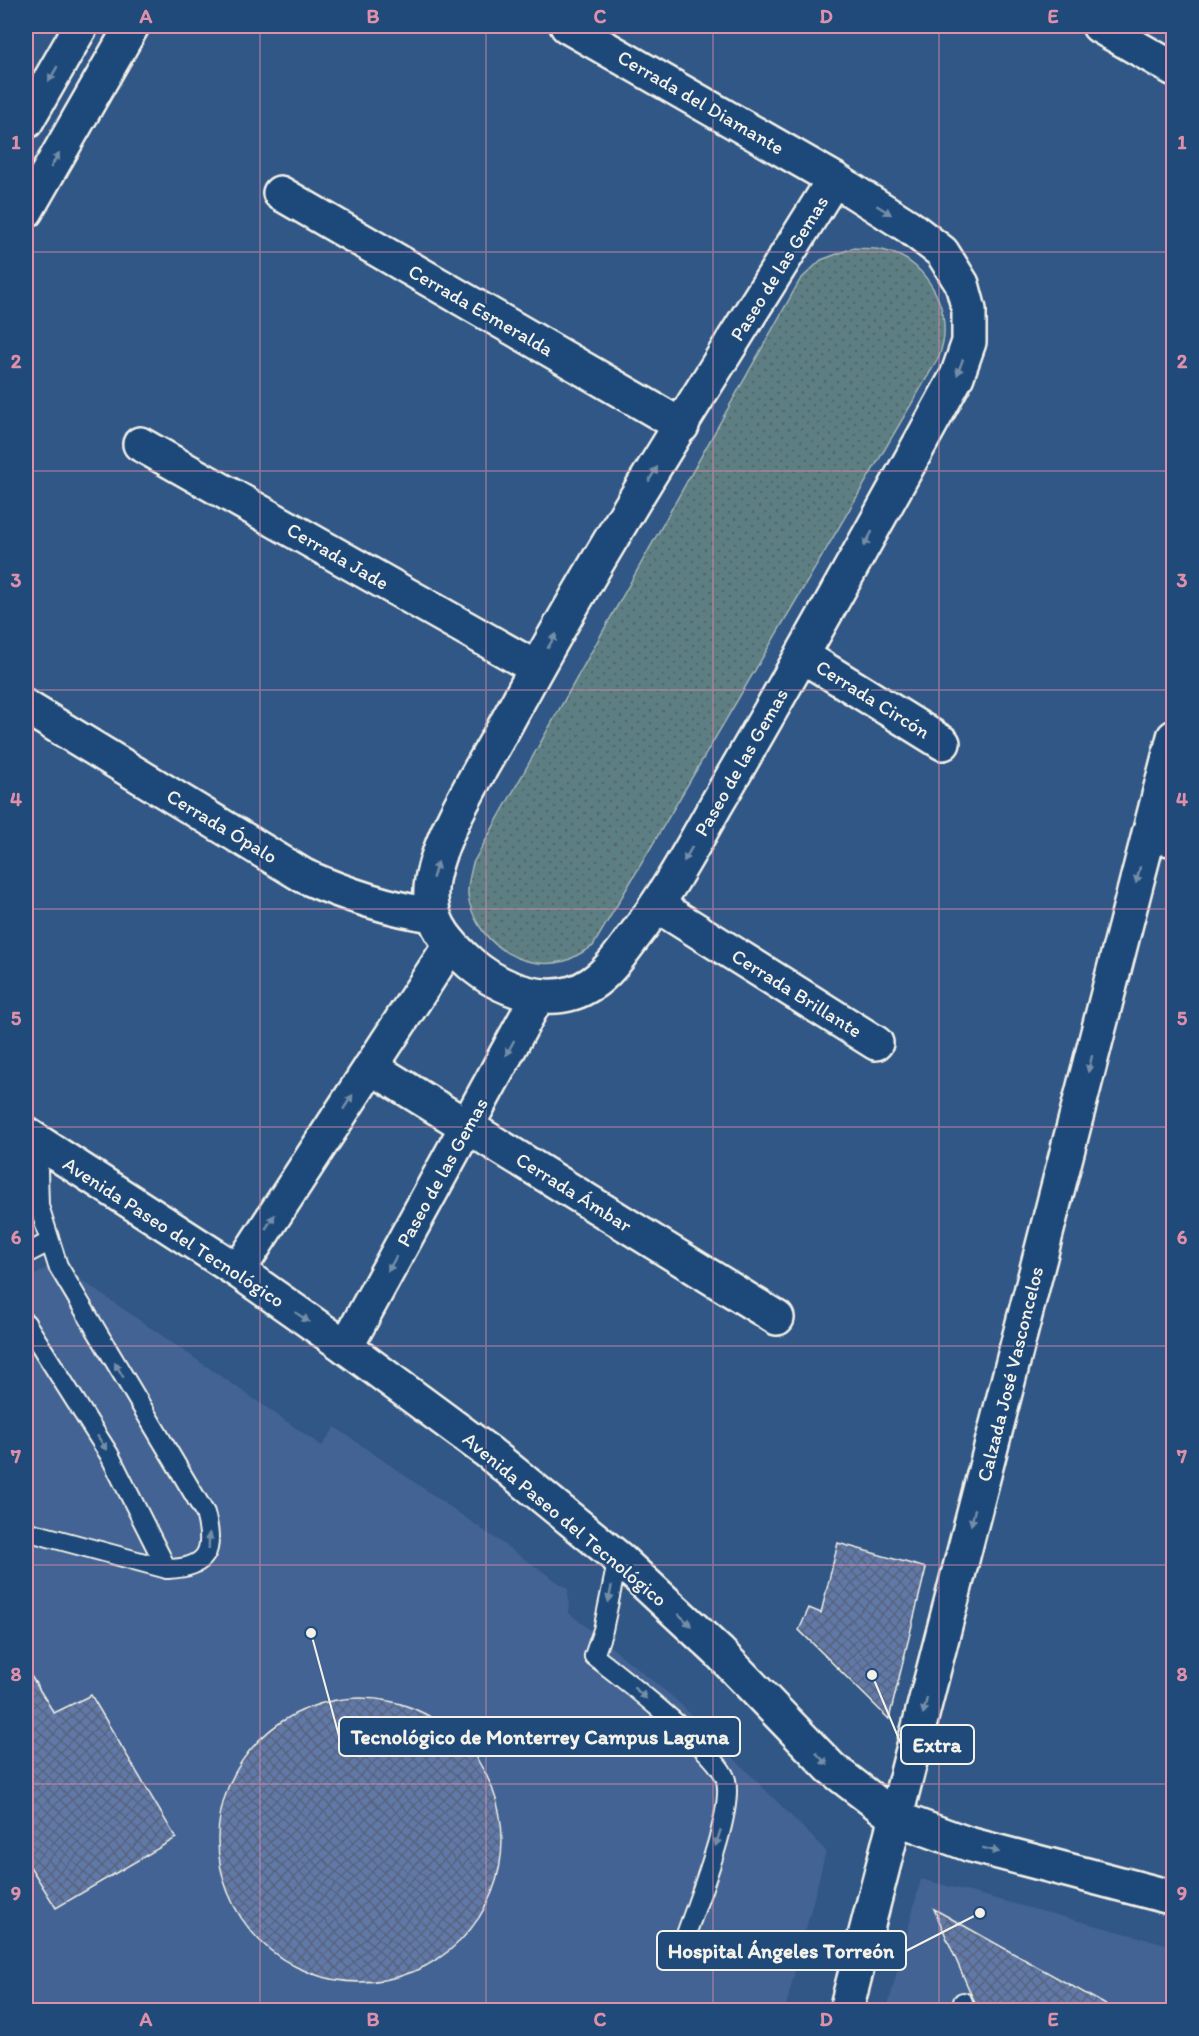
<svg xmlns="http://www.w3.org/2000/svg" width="1199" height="2036" font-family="Itim,sans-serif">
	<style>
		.built { fill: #436493 }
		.green { fill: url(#green-dots); stroke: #a8b8b6; stroke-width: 1.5 }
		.building { fill: url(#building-cross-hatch); stroke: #f4f1e8; stroke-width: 1.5 }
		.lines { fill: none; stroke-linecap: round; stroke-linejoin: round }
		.lane-casing { stroke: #f4f1e8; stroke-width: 22 }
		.street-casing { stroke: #f4f1e8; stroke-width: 38 }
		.secondary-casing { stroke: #f4f1e8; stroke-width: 38 }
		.lane { stroke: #1f4a7a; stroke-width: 18 }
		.street { stroke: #1f4a7a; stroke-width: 33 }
		.secondary { stroke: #1f4a7a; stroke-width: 33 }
		.oneway { fill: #748da6 }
		.grid { fill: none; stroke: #de8fa9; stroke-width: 1.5; stroke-opacity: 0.55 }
		.labels { text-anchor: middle; stroke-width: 4.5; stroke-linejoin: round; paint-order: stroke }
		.street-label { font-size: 20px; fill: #f4f1e8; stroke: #1f4a7a }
		.leader { fill: none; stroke: #f4f1e8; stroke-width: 2 }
		.callout-dot { fill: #f4f1e8; stroke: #1f4a7a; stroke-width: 2 }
		.callout { fill: #1f4a7a; stroke: #f4f1e8; stroke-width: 2 }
		.callout-label { font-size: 21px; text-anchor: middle; font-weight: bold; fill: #f4f1e8 }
		.neatline { fill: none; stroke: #de8fa9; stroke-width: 2 }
		.grid-label { font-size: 20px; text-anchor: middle; font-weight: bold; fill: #de8fa9 }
	</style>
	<defs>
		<pattern id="green-dots" width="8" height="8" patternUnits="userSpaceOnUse" patternTransform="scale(1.5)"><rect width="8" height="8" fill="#5d7e83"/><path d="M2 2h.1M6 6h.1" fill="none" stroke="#546668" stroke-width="1.8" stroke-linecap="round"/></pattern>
		<pattern id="building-cross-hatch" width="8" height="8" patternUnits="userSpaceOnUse" patternTransform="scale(1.5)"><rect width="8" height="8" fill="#6079a8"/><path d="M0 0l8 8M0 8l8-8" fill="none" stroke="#56637c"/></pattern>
	</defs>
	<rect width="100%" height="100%" fill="#315787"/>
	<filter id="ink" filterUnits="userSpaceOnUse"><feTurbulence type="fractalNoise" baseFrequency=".0167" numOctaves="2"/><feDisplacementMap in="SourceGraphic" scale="12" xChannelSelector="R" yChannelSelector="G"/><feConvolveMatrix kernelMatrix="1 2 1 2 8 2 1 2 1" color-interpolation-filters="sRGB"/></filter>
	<g filter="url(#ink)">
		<g class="built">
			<polygon points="60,1259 81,1280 322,1446 335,1427 568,1589 569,1613 675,1699 826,1851 785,2010 26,2010 26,1281"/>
			<polygon points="921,1879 1173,1946 1173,2010 887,2010"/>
		</g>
		<path class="green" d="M 853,248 C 864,249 876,248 886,251 C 922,260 946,298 944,334 C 944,341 941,350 939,357 L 593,946 C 584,951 574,958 565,961 C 520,973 474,940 468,895 C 467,885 471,872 473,863 L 800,280 L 821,260 Z"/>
		<g class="building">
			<polygon points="838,1543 926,1568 889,1719 799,1630 809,1608 821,1613"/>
			<polygon points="26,1668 54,1713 91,1695 176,1838 56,1908 26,1860"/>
			<circle cx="360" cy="1840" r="142"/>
			<polygon points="934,1909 1115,2010 978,2010"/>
		</g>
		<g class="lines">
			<defs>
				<g id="lane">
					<polyline points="26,1254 49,1242"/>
					<polyline points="26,1323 109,1454 167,1569"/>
					<path d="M 26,1531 L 167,1569 C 209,1568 215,1550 205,1513 L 58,1266 L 39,1206 L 38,1170 L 42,1147"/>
					<path d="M 618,1558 L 603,1630 L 594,1656 C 620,1676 720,1754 726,1780 C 734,1814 695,1907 683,1943"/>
					<polyline points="961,2010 963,2002"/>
				</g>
				<g id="street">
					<path d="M 567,26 L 834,179 L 908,226 L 942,252 L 962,284 L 969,310 L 969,342 L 957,376 C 878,520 799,663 716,805 C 690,851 665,897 632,939 C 620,955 608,973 591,984 C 553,1010 501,990 470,963 C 443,939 426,917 432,880 C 441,830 483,767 507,722 C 606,537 724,357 834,179"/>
					<polyline points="1099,26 1174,69"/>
					<polyline points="26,122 81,26"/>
					<polyline points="280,193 682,426"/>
					<polyline points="26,211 132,26"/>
					<polyline points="140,444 536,668"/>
					<polyline points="803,656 943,743"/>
					<path d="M 26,707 L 304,876 C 347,895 386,908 432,915"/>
					<polyline points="1149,834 1174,840"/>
					<polyline points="658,906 876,1043"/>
					<polyline points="371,1067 777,1318"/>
					<polyline points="238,1271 451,944"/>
					<polyline points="346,1347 538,996"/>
				</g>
				<g id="secondary">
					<polyline points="26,1134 238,1271 346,1347 488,1452 618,1558 719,1652 831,1768 896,1818 968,1844 1174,1898"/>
					<polyline points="846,2010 1174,737"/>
				</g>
			</defs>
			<use href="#lane" class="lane-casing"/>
			<use href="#street" class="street-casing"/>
			<use href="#secondary" class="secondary-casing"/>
			<use href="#lane" class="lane"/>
			<use href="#street" class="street"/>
			<use href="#secondary" class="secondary"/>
		</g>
		<defs><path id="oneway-solid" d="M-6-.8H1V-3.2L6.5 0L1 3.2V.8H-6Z" transform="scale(1.5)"/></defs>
		<g class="oneway">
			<use href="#oneway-solid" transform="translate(53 74) rotate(120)"/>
			<use href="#oneway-solid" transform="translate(55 160) rotate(-60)"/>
			<use href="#oneway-solid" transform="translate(884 210) rotate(32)"/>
			<use href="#oneway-solid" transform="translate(960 367) rotate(110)"/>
			<use href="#oneway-solid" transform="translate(653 474) rotate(-59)"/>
			<use href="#oneway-solid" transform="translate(868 539) rotate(119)"/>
			<use href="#oneway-solid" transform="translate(552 641) rotate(-59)"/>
			<use href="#oneway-solid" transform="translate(688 854) rotate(120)"/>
			<use href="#oneway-solid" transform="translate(435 870) rotate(-74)"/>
			<use href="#oneway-solid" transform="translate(1138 875) rotate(104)"/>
			<use href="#oneway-solid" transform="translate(510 1048) rotate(118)"/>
			<use href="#oneway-solid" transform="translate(1090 1064) rotate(104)"/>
			<use href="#oneway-solid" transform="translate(348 1102) rotate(-57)"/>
			<use href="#oneway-solid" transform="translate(270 1222) rotate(-57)"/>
			<use href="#oneway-solid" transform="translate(392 1264) rotate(119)"/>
			<use href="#oneway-solid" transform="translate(302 1317) rotate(35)"/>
			<use href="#oneway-solid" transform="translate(119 1370) rotate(-121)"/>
			<use href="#oneway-solid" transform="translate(102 1443) rotate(58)"/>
			<use href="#oneway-solid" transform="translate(973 1517) rotate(104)"/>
			<use href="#oneway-solid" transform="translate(209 1541) rotate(-88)"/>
			<use href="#oneway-solid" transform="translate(610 1594) rotate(101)"/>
			<use href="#oneway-solid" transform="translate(685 1620) rotate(43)"/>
			<use href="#oneway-solid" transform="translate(640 1693) rotate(41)"/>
			<use href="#oneway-solid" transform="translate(925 1706) rotate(104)"/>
			<use href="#oneway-solid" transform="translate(822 1759) rotate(46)"/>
			<use href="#oneway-solid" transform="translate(718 1838) rotate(108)"/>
			<use href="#oneway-solid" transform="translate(991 1850) rotate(15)"/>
		</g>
	</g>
	<path class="grid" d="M 260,26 L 260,2010M 486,26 L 486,2010M 713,26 L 713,2010M 939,26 L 939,2010M 26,252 L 1174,252M 26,471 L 1174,471M 26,690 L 1174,690M 26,909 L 1174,909M 26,1127 L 1174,1127M 26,1346 L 1174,1346M 26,1565 L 1174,1565M 26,1784 L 1174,1784"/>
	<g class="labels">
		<g class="street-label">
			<text transform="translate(701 102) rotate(30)" y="7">Cerrada del Diamante</text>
			<text transform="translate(779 268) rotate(-58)" y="7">Paseo de las Gemas</text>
			<text transform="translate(481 310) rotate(30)" y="7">Cerrada Esmeralda</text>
			<text transform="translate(338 556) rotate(30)" y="7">Cerrada Jade</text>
			<text transform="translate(873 699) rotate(32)" y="7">Cerrada Circón</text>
			<text transform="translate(741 762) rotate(-60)" y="7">Paseo de las Gemas</text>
			<text transform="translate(222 826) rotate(31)" y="7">Cerrada Ópalo</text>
			<text transform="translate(797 993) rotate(32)" y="7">Cerrada Brillante</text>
			<text transform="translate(442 1172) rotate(-61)" y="7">Paseo de las Gemas</text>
			<text transform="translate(574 1192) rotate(32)" y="7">Cerrada Ámbar</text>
			<text transform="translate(174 1232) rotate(33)" y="7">Avenida Paseo del Tecnológico</text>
			<text transform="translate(1010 1374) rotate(-76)" y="7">Calzada José Vasconcelos</text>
			<text transform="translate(565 1519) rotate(40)" y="7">Avenida Paseo del Tecnológico</text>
		</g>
	</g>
	<path class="leader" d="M311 1633L339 1736M872 1675L901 1744M980 1913L906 1951"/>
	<g class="callout-dot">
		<circle cx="311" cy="1633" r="6"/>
		<circle cx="872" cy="1675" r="6"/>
		<circle cx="980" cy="1913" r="6"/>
	</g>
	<g class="callout">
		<rect x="339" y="1717" width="401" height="39" rx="6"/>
		<rect x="901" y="1725" width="73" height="39" rx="6"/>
		<rect x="657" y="1931" width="249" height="39" rx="6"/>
	</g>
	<g class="callout-label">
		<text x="540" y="1744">Tecnológico de Monterrey Campus Laguna</text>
		<text x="937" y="1752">Extra</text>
		<text x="781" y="1958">Hospital Ángeles Torreón</text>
	</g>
	<rect width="1199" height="2036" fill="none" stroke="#1f4a7a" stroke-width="66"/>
	<rect x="33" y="33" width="1133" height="1970" class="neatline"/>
	<g class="grid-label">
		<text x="146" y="23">A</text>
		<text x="373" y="23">B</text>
		<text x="600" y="23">C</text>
		<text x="826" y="23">D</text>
		<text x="1053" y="23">E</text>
		<text x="16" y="149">1</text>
		<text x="1182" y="149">1</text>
		<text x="16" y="368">2</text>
		<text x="1182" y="368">2</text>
		<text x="16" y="587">3</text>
		<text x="1182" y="587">3</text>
		<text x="16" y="806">4</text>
		<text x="1182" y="806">4</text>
		<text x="16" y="1025">5</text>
		<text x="1182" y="1025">5</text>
		<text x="16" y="1244">6</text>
		<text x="1182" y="1244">6</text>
		<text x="16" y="1463">7</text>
		<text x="1182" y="1463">7</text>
		<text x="16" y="1681">8</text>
		<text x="1182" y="1681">8</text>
		<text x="16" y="1900">9</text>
		<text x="1182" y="1900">9</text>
		<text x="146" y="2026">A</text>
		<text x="373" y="2026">B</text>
		<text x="600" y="2026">C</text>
		<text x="826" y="2026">D</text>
		<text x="1053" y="2026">E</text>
	</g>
</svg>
